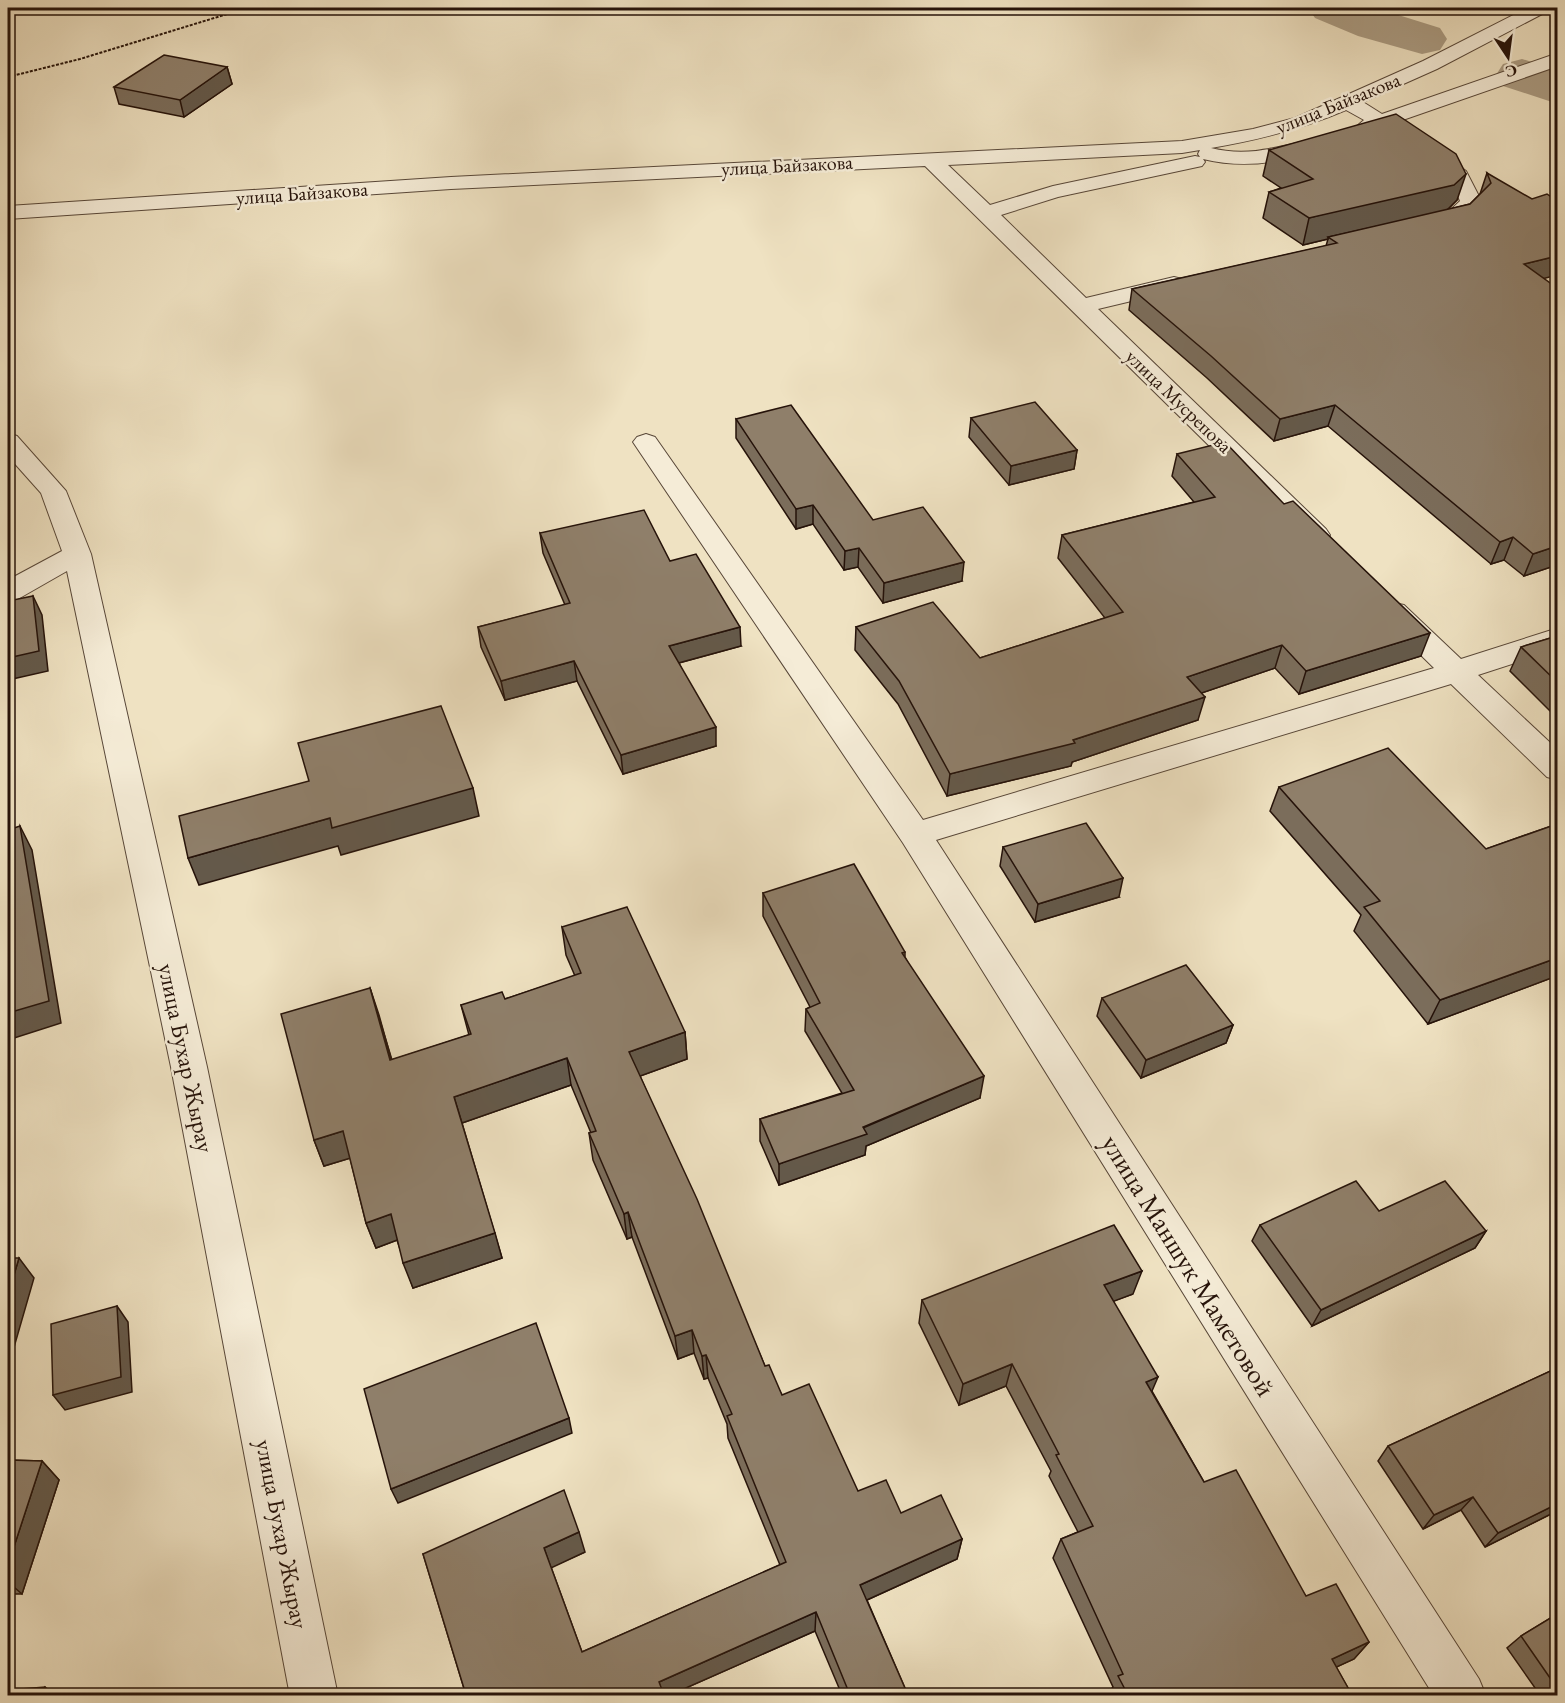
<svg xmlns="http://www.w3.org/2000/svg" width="1565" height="1703" font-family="'EB Garamond',serif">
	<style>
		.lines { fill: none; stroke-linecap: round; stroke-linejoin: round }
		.river { fill: #ab9c83; fill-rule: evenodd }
		.minor-casing { stroke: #584738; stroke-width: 2 }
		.path { stroke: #26130a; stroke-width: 2; stroke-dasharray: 3 1.5; stroke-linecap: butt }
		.minor { fill: #f5ecd7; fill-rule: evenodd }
		.wall { fill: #7b6d5b; stroke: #26130a; stroke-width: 1.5 }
		.shaded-wall { fill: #64594a; stroke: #26130a; stroke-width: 1.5 }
		.building { fill: #8f7f6a; stroke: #26130a; stroke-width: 1.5 }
		.labels { text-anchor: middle; stroke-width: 5; stroke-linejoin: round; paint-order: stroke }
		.far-street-label { font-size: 20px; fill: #26130a; stroke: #f5ecd7 }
		.street-label { font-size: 24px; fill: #26130a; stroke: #f5ecd7 }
		.near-street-label { font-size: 28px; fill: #26130a; stroke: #f5ecd7 }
	</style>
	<rect width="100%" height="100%" fill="#efe2c2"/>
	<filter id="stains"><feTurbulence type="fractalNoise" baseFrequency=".00333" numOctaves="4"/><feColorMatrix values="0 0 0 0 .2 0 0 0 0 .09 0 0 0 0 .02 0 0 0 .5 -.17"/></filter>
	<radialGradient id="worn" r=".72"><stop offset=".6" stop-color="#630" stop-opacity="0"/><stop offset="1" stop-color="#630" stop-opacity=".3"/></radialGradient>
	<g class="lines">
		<g class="river">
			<polygon points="1308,8 1376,8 1440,28 1447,39 1440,50 1422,54 1358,36 1315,18"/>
			<polygon points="1522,59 1558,70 1558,104 1503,86 1496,75 1503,64"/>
		</g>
		<defs>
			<g id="minor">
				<path d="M 1527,8 L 1549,8 L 1546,12 L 1437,69 L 1363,102 L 1382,114 L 1558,53 L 1558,66 L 1397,122 L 1466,171 L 1482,202 C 1469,220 1444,235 1421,230 L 1418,225 L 1421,220 L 1447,213 L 1460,201 L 1450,178 L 1379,129 L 1367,132 L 1360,130 L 1357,126 L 1364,120 L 1346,110 C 1302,129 1258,140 1211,148 C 1246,157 1275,148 1309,140 L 1316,142 L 1319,146 C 1315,153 1306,154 1298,156 C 1266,165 1236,167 1203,159 L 1205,162 L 1202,166 L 1058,197 L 1001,215 L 1086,298 L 1174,277 L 1182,279 L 1186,284 L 1182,289 L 1098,309 L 1326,529 L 1330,535 L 1326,541 L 1316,544 L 1306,541 L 925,166 L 451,189 L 8,219 L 8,206 L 451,177 L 1182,141 L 1253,129 L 1295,118 L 1423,61 ZM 1200,150 L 1198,154 L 1200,157 L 1195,156 L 1053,186 L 990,205 L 948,165 L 1182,153 Z"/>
				<polygon points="8,433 17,436 66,491 91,554 207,1067 338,1696 290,1696 171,1067 67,571 18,599 8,601 8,580 62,551 41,493 8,456"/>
				<polygon points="646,434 655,437 923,820 1434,668 1384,619 1380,612 1384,605 1394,603 1404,605 1461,659 1558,628 1558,649 1478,675 1558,750 1558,780 1547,777 1451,684 936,840 1479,1679 1486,1696 1434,1696 903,843 633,442 637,437"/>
			</g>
		</defs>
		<use href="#minor" class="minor-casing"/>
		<polyline class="path" points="8,77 80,59 247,8"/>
		<use href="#minor" class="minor"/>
	</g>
	<g class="wall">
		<polygon points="227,67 232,84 184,117 119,104 114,87"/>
		<polygon points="1269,150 1457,200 1447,210 1470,204 1480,194 1487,173 1544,278 1557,565 1524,576 1504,560 1491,564 1328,426 1274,441 1207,378 1129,310 1132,289 1326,246 1328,239 1303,245 1263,218 1269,192 1281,188 1263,176"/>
		<polygon points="971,418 1077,450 1074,469 1009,485 969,437"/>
		<polygon points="736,419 873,520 962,581 883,603 858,567 844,570 813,524 796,529 736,438"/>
		<polygon points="1177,454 1421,656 1299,694 1275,668 1201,693 1198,720 1072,762 1071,766 947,796 898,704 855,650 856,627 980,658 1105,618 1058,558 1062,535 1194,502 1172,476"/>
		<polygon points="540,533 741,646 679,663 716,746 623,774 577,681 505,700 481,647 478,627 565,605 543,553"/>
		<polygon points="1557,636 1557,718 1510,671 1521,647"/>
		<polygon points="1279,787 1486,849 1557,824 1557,981 1554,977 1428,1024 1354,931 1361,915 1270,811"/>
		<polygon points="1003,847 1119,897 1035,922 1000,866"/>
		<polygon points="763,893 905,952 905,957 980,1098 866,1146 865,1155 779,1185 760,1141 760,1119 842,1093 805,1031 806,1009 810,1007 763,916"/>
		<polygon points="562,927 685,1032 687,1059 640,1076 765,1366 782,1395 858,1491 901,1513 962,1539 957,1559 867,1600 908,1695 842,1695 815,1631 670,1695 466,1695 423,1554 585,1552 551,1567 582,1652 780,1565 728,1438 727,1424 708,1378 704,1379 694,1353 678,1359 632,1237 627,1239 593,1160 589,1133 591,1133 571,1085 462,1123 502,1258 413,1288 397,1240 376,1248 366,1223 350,1158 324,1166 314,1140 370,988 392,1060 469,1035 461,1005 505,999 575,976 566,955"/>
		<polygon points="1102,998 1233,1025 1226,1043 1141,1078 1097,1016"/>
		<polygon points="1260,1225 1486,1231 1475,1248 1312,1326 1252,1241"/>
		<polygon points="1133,1294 1113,1301 1152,1391 1204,1482 1306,1596 1369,1642 1354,1659 1336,1667 1352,1695 1111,1695 1109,1692 1113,1687 1053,1558 1061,1539 1078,1532 1049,1476 1051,1471 1006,1386 959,1405 919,1323 922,1300"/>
		<polygon points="1557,1365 1557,1511 1485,1547 1461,1510 1423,1529 1378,1461 1388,1446 1553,1370"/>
		<polygon points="8,1460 42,1461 59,1480 22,1594 8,1594"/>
		<polygon points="1557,1614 1557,1695 1540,1695 1507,1648 1521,1636"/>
	</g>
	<g class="shaded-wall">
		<polygon points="227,67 232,84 184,117 180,100"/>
		<polygon points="1466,174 1457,200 1446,211 1328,237 1328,239 1303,245 1309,218"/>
		<polygon points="1557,256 1557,275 1516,286 1524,264"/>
		<polygon points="1335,405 1328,426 1274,441 1280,419"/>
		<polygon points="1077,450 1074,469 1009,485 1011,466"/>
		<polygon points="813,505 813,524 796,529 796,509"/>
		<polygon points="1513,537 1504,560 1491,564 1500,542"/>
		<polygon points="1557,546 1557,565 1524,576 1533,554"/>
		<polygon points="859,548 858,567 844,570 845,551"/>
		<polygon points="964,562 962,581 883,603 884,583"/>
		<polygon points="33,596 42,615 48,671 8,680 8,658"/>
		<polygon points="740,627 741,646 671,665 669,646"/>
		<polygon points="1430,633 1421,656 1299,694 1306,671"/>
		<polygon points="1282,645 1275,668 1181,700 1187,677"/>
		<polygon points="574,661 577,681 505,700 501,681"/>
		<polygon points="1205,697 1198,720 1072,762 1071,766 947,796 950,774 1073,740"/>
		<polygon points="716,727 716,746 623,774 621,755"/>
		<polygon points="473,788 479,816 341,855 338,846 199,885 188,858 330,818"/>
		<polygon points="20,826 32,850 61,1023 8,1040 8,1013"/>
		<polygon points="1123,878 1119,897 1035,922 1038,904"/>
		<polygon points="1557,958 1557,972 1554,977 1428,1024 1440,1000"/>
		<polygon points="370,988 379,1015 399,1087 390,1060"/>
		<polygon points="1233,1025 1226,1043 1141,1078 1146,1060"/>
		<polygon points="685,1032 687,1059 632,1079 629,1052"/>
		<polygon points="567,1058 571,1085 462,1123 454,1097"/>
		<polygon points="984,1076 980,1098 866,1146 865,1155 779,1185 779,1164"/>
		<polygon points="343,1131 354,1157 324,1166 314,1140"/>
		<polygon points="8,1173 13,1180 8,1193"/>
		<polygon points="628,1212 632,1237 627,1239 624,1214"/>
		<polygon points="391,1214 400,1239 376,1248 366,1223"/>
		<polygon points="1486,1231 1475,1248 1312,1326 1321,1310"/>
		<polygon points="495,1233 502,1258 413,1288 403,1263"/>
		<polygon points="19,1258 34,1278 8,1368 8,1295"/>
		<polygon points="1142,1271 1133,1294 1096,1308 1104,1285"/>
		<polygon points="117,1306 128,1322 132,1392 65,1410 53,1395"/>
		<polygon points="692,1330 694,1353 678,1359 675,1336"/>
		<polygon points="706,1355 708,1378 704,1379 702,1356"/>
		<polygon points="1012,1364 1006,1386 959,1405 963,1384"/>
		<polygon points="1158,1377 1149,1398 1146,1382"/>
		<polygon points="569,1418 572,1433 398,1503 391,1489"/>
		<polygon points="42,1461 59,1480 22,1594 8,1582 8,1565"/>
		<polygon points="1473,1497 1461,1510 1423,1529 1434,1515"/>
		<polygon points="1557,1504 1557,1511 1485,1547 1498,1533"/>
		<polygon points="579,1532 585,1552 551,1568 544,1548"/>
		<polygon points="962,1539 957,1559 858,1604 860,1585"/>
		<polygon points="816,1612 815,1631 670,1695 662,1695 659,1682"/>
		<polygon points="1369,1642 1354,1659 1317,1676 1332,1659"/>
		<polygon points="45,1687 56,1695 44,1695"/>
	</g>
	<g class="building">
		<polygon points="164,55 227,67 180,100 114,87"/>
		<polygon points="1396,114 1456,154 1466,174 1454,185 1309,218 1269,192 1313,179 1269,150"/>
		<polygon points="1487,173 1532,199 1547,194 1557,201 1557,256 1524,264 1557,288 1557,546 1533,554 1513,537 1500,542 1335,405 1280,419 1211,356 1132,289 1337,243 1328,237 1470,204 1491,183"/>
		<polygon points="1035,402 1077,450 1011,466 971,418"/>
		<polygon points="791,405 873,520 923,507 964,562 884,583 859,548 845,551 813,505 796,509 736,419"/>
		<polygon points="1225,442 1284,504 1293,501 1430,633 1306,671 1282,645 1187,677 1205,697 1073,740 1075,743 950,774 899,681 856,627 933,602 980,658 1123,612 1062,535 1215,497 1177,454"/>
		<polygon points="644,510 670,561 696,554 740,627 669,646 716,727 621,755 574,661 501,681 478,627 570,603 540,533"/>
		<polygon points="33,596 39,651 8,658 8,601"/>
		<polygon points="1557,636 1557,682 1521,647"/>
		<polygon points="441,706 473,788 332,828 330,818 188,858 179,816 309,781 298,743"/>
		<polygon points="1388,748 1486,849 1557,824 1557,958 1440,1000 1364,907 1380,901 1279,787"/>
		<polygon points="1086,823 1123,878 1038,904 1003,847"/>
		<polygon points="20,826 49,1001 8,1013 8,830"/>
		<polygon points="854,864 905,952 902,953 984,1076 863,1127 867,1134 779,1164 760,1119 854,1090 806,1009 820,1003 763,893"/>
		<polygon points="627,907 685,1032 629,1052 697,1199 765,1366 769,1365 782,1395 809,1384 858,1491 886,1480 901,1513 941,1495 962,1539 860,1585 908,1695 850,1695 816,1612 659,1682 664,1695 466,1695 423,1554 564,1490 579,1532 544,1548 582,1652 786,1562 727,1416 732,1414 706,1355 702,1356 692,1330 675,1336 628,1212 624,1214 589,1133 596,1131 567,1058 454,1097 495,1233 403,1263 391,1214 366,1223 343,1131 314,1140 281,1014 370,988 390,1060 471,1034 461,1005 502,992 505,999 581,973 562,927"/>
		<polygon points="1186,965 1233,1025 1146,1060 1102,998"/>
		<polygon points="1356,1181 1379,1211 1445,1181 1486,1231 1321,1310 1260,1225"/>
		<polygon points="1114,1225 1142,1271 1104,1285 1158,1377 1146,1382 1204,1482 1236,1470 1306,1596 1336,1584 1369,1642 1332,1659 1352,1695 1128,1695 1118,1676 1123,1674 1061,1539 1093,1526 1056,1455 1059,1454 1012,1364 963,1384 922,1300"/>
		<polygon points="8,1258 19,1258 8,1295"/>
		<polygon points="117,1306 121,1377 53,1395 51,1324"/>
		<polygon points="536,1323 569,1418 391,1489 364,1389"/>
		<polygon points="1557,1368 1557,1504 1498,1533 1473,1497 1434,1515 1388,1446"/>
		<polygon points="8,1460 42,1461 8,1565"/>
		<polygon points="1557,1614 1557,1688 1521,1636"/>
		<polygon points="45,1687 44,1695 8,1695 8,1690"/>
	</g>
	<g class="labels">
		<g class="far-street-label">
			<text transform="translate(1338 103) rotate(-22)" y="7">улица Байзакова</text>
			<text transform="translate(787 165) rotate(-3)" y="7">улица Байзакова</text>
			<text transform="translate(302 193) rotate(-4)" y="7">улица Байзакова</text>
			<text transform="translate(1179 401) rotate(44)" y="7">улица Мусрепова</text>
		</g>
		<g class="street-label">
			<text transform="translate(186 1058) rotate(78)" y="8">улица Бухар Жырау</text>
			<text transform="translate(282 1534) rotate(79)" y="8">улица Бухар Жырау</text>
		</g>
		<g class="near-street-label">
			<text transform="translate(1189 1265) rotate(58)" y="10">улица Маншук Маметовой</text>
		</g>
	</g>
	<rect width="1565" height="1703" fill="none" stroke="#efe2c2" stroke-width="30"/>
	<rect x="9" y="9" width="1547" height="1685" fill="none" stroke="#26130a" stroke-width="3"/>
	<rect x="15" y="15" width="1535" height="1673" fill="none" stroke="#26130a" stroke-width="1.5"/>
	<g transform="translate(1508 57) rotate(167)" stroke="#f5ecd7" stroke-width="4.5" paint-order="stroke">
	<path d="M0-4.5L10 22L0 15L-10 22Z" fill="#26130a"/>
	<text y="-9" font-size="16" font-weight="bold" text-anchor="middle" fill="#26130a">С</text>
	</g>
	<rect width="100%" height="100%" filter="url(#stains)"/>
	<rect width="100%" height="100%" fill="url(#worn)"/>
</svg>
